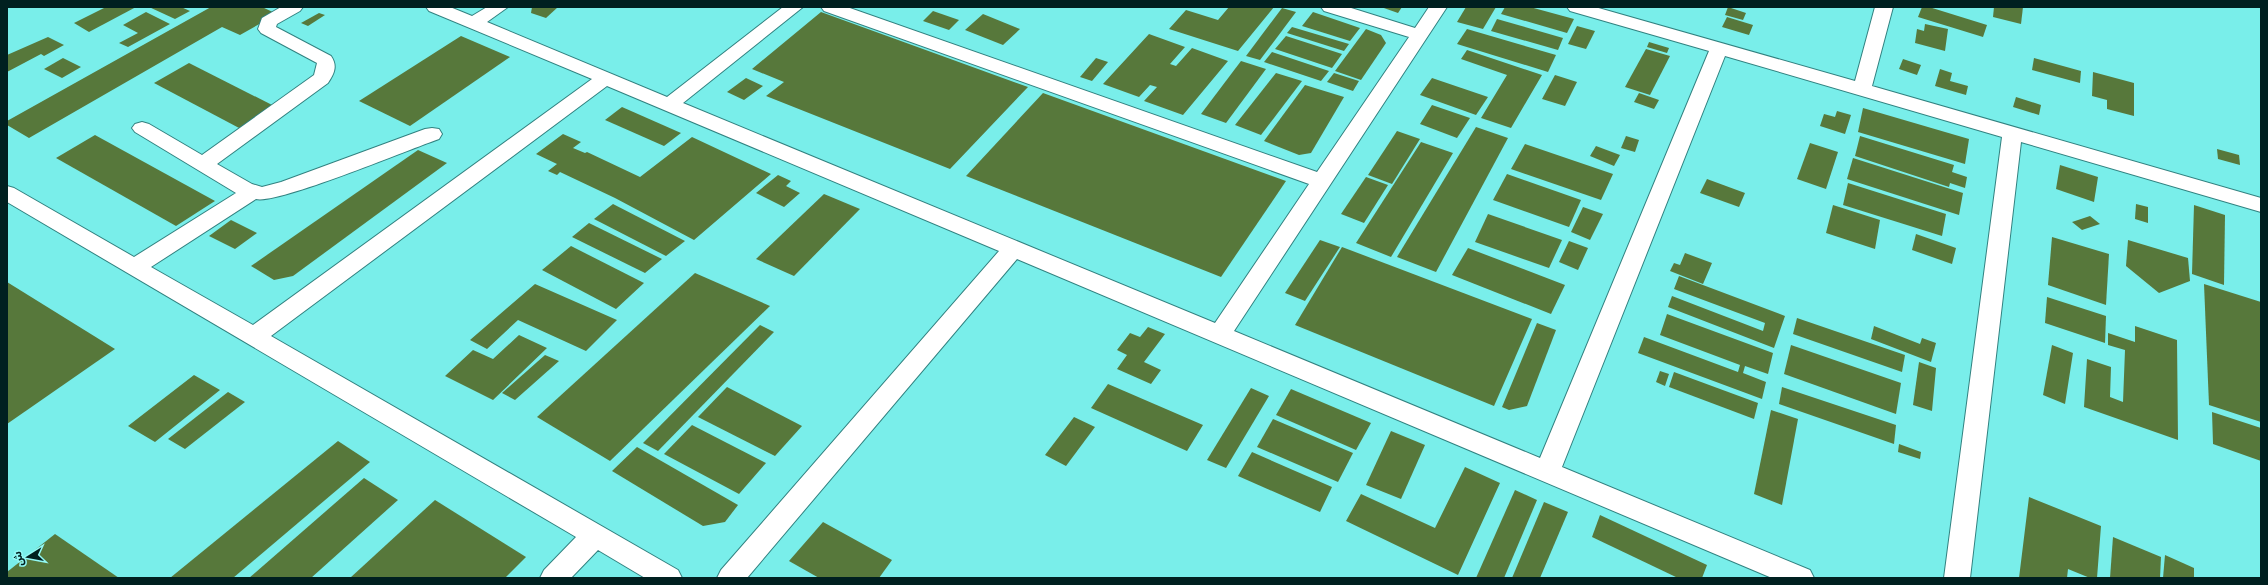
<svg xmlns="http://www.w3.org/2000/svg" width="2268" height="585" font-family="'Libre Baskerville','Noto Sans Arabic',serif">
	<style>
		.built { fill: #79eeea }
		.building { fill: #57783b }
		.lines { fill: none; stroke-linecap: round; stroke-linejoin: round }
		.minor-casing { stroke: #328280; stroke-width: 2 }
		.minor { fill: #fff; fill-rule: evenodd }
	</style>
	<rect width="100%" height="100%" fill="#92f9f5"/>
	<rect class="built" x="7" y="7" width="2254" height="571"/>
	<g class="building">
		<polygon points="106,7 136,7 89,32 74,23"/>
		<polygon points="149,7 181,7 190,11 175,19"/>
		<polygon points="211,7 262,7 277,14 240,35 222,27 29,138 7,125 7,121"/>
		<polygon points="532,7 558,7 546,18 531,13"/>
		<polygon points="1229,7 1274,7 1238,51 1169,29 1186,10 1218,20"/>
		<polygon points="1381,7 1402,7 1398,13"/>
		<polygon points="1466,7 1496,7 1483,29 1457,22"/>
		<polygon points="1505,7 1530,7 1574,19 1567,33 1501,14"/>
		<polygon points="1728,7 1746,13 1743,20 1725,15"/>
		<polygon points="1922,7 1929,7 1987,25 1983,37 1918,17"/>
		<polygon points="1994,7 2023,7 2021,24 1993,17"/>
		<polygon points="1282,8 1296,12 1260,60 1246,56"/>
		<polygon points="933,11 959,20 949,30 923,21"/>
		<polygon points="146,12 170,24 128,47 119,43 138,33 123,25"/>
		<polygon points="821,12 1028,87 950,169 766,96 784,82 752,69"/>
		<polygon points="1313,12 1360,28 1350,41 1302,26"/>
		<polygon points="319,13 325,15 308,26 301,23"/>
		<polygon points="983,14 1020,29 1003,45 965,30"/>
		<polygon points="1727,17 1753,25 1749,35 1722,27"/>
		<polygon points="1497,19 1563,38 1558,50 1491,31"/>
		<polygon points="1925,24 1948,29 1945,51 1915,43 1917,29 1924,31"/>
		<polygon points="1577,26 1595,31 1586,49 1568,44"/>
		<polygon points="1292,27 1349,44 1344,51 1287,33"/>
		<polygon points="1366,29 1381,35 1386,43 1361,80 1335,71"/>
		<polygon points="1467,29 1556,55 1548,72 1457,44"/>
		<polygon points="1149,34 1185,47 1170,64 1176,66 1192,48 1228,61 1183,115 1144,101 1157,87 1150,85 1139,97 1103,84"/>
		<polygon points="461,36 510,57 410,126 359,101"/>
		<polygon points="1286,36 1342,54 1332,68 1275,49"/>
		<polygon points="48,37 64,45 44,56 41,54 7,72 7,55"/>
		<polygon points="1649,42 1669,48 1667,53 1647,47"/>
		<polygon points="1646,49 1670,56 1650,95 1625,87"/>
		<polygon points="1467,50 1542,75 1511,128 1481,118 1507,75 1461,59"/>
		<polygon points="1272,52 1329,71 1321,81 1264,62"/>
		<polygon points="63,58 81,67 62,78 44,69"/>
		<polygon points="1096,58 1108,62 1092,81 1080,77"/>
		<polygon points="2034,58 2081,71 2080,83 2032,70"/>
		<polygon points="1903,59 1921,65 1917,75 1899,69"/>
		<polygon points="1241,61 1266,69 1226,123 1201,114"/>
		<polygon points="189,63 276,107 241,129 154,83"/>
		<polygon points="1940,69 1952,73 1950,81 1968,86 1966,95 1935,86"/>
		<polygon points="2093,72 2134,83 2134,116 2107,109 2107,100 2092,96"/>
		<polygon points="1276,73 1302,81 1261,135 1235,125"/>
		<polygon points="1334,73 1359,81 1353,91 1327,82"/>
		<polygon points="1555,75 1577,82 1565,106 1542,99"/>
		<polygon points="746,78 763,86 744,100 727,92"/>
		<polygon points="1432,78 1488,97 1476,115 1420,95"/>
		<polygon points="1305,85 1344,97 1311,153 1299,155 1264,141"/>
		<polygon points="1043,93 1286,181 1221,277 966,176"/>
		<polygon points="1639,93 1659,100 1654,109 1634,102"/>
		<polygon points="2016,97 2041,105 2039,115 2013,107"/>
		<polygon points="1432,105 1470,118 1457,138 1420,124"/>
		<polygon points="622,107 681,133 664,146 605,120"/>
		<polygon points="1863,108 1969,139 1965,164 1858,132"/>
		<polygon points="1837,111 1851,115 1845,134 1820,126 1824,114 1835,117"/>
		<polygon points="1476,127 1508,138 1436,272 1397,257"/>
		<polygon points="1397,131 1420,139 1392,184 1368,175"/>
		<polygon points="563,134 581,142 573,148 585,153 587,152 640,177 692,137 771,174 694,240 615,198 560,172 557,175 548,171 557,164 536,154"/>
		<polygon points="95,135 215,201 176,226 56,158"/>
		<polygon points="1626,136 1639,140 1635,152 1621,148"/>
		<polygon points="1860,136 1954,165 1952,172 1967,177 1965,188 1950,183 1949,187 1855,156"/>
		<polygon points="1421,142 1453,153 1391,257 1356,243"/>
		<polygon points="1810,143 1838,152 1826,189 1797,179"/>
		<polygon points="1525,144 1613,174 1601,200 1511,169"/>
		<polygon points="1596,146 1620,155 1614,166 1590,156"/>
		<polygon points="2217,149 2239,155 2240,165 2218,159"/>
		<polygon points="418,150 447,163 293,276 274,280 251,266"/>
		<polygon points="1853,158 1963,193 1959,215 1847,179"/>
		<polygon points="2060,165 2098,177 2094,202 2056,189"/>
		<polygon points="1507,174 1581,200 1569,227 1493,200"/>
		<polygon points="778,175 791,181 786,186 800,193 784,207 756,193"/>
		<polygon points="1366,177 1388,185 1364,223 1341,214"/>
		<polygon points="1707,179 1745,193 1739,207 1700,193"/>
		<polygon points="1848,183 1946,214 1942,236 1843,205"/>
		<polygon points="824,194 860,209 794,276 756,259"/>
		<polygon points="613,204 685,241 666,256 594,219"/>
		<polygon points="2136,204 2148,207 2148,223 2135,219"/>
		<polygon points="1833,205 1880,220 1875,249 1826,233"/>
		<polygon points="2194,205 2225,215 2224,285 2192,274"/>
		<polygon points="1583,207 1603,214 1590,240 1571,232"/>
		<polygon points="1488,214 1562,240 1549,268 1475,242"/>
		<polygon points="2090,216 2100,224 2082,230 2072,222"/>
		<polygon points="231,220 257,233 235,249 209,236"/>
		<polygon points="589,223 662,259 645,273 572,237"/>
		<polygon points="1916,234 1956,248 1952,264 1912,250"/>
		<polygon points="2052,237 2109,254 2106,305 2048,285"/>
		<polygon points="1320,240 1340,247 1305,301 1285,293"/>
		<polygon points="2128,240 2188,258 2190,281 2159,293 2126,266"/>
		<polygon points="1569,241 1588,248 1578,270 1559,262"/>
		<polygon points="571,246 644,283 616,309 542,270"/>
		<polygon points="1342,247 1532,319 1494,406 1295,325"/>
		<polygon points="1468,248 1565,285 1551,314 1452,275"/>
		<polygon points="1685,253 1712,263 1703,284 1670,271 1674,263 1680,265"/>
		<polygon points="695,273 770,306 610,461 537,417"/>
		<polygon points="1679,276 1785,316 1774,348 1668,307 1672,296 1763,331 1765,323 1674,289"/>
		<polygon points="7,282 115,349 7,424"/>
		<polygon points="535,284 617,320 586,351 518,320 487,349 470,340"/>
		<polygon points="2204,284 2261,302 2261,422 2209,405"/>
		<polygon points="2047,297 2106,316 2105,343 2045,323"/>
		<polygon points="1667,314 1773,353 1768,374 1745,366 1743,373 1766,382 1762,399 1638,353 1644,337 1738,372 1740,365 1660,335"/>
		<polygon points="1797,318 1905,355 1902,372 1793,334"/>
		<polygon points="1537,323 1556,330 1527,406 1509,410 1502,407"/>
		<polygon points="760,325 774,332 658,451 643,443"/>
		<polygon points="1874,326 1920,344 1922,338 1936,343 1931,362 1871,339"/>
		<polygon points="2135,326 2177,340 2178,440 2084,407 2087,359 2111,367 2110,397 2123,402 2125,350 2108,345 2108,333 2135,342"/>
		<polygon points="1148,327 1165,334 1144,362 1161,370 1151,384 1117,369 1127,355 1117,350 1130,333 1140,337"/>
		<polygon points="519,335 547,348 493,400 445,376 473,350 493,359"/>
		<polygon points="1791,345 1901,383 1896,414 1784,374"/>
		<polygon points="2052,345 2073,353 2065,404 2043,395"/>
		<polygon points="545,355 559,361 515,400 502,393"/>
		<polygon points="1919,362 1936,368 1932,411 1913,405"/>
		<polygon points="1660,371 1669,374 1665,386 1656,382"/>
		<polygon points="1674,372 1758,403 1754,419 1669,387"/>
		<polygon points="194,375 220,390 155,442 128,426"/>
		<polygon points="1108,384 1203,425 1187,451 1091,408"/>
		<polygon points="727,387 802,426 775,456 698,417"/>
		<polygon points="1782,387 1896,425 1894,444 1779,404"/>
		<polygon points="1251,388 1269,396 1226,468 1207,460"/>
		<polygon points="1291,389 1371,423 1356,450 1276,415"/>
		<polygon points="228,392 245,402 185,449 168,439"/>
		<polygon points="1771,410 1798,419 1782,505 1754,494"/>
		<polygon points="2212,412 2261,428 2261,461 2213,444"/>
		<polygon points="1074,417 1095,427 1066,466 1045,455"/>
		<polygon points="1273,419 1353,453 1338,482 1257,447"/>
		<polygon points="692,425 766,463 739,494 664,454"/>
		<polygon points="1391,431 1425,445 1401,499 1366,485"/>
		<polygon points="338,441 370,462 233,578 170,578"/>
		<polygon points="1899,444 1921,452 1920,459 1898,452"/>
		<polygon points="637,447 738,505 725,522 703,526 612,471"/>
		<polygon points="1252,452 1332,487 1320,512 1238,476"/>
		<polygon points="1465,467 1500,483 1458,575 1346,521 1361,494 1435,528"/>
		<polygon points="364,478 398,500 311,578 249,578"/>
		<polygon points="1515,490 1537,500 1504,578 1476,578"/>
		<polygon points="2029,497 2101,526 2097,578 2090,578 2068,569 2067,578 2019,578"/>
		<polygon points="435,500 526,557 505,578 350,578"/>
		<polygon points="1544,502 1568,512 1540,578 1512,578"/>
		<polygon points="1600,515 1707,565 1702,578 1678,578 1592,537"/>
		<polygon points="823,522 892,560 879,578 819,578 789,561"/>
		<polygon points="55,534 119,578 7,578 7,572"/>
		<polygon points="2113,537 2161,557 2160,578 2110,578"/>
		<polygon points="2165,555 2194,568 2194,578 2163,578"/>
	</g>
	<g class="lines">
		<defs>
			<path id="minor" d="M 281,7 L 303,7 L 300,11 L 277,24 L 276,27 L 331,56 C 338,66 334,74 328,83 L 217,164 L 252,184 L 262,187 L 281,182 L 425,129 L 432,128 L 439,129 L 442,134 L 439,139 C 410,149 276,205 256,199 L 151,267 L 253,325 L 592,79 L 429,11 L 426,7 L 450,7 L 472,16 L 487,7 L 508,7 L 487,22 L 667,97 L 783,7 L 803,7 L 683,103 L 1215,323 L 1309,184 L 824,11 L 821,7 L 847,7 L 1317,172 L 1409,37 L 1324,11 L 1321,7 L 1348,7 L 1415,28 L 1429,7 L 1447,7 L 1234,331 L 1540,458 L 1709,51 L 1570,11 L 1567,7 L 1595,7 L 1855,81 L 1875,7 L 1893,7 L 1872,86 L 2261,198 L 2261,212 L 2021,142 L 1970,578 L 1944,578 L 2002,137 L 1725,56 L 1562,467 L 1810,570 L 1814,578 L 1772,578 L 1017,259 L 747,578 L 717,578 L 721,570 L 999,251 L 607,86 L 271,336 L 678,570 L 682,578 L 645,578 L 598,550 L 571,578 L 540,578 L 544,570 L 576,537 L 7,202 L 7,186 L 14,188 L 134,257 L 236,193 L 135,132 L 132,128 L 135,124 L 142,122 L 149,124 L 202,155 L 314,75 L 317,63 L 261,33 L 258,29 L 262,18 Z"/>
		</defs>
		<use href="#minor" class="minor-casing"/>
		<use href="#minor" class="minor"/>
	</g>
	<rect width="2268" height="585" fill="none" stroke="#002020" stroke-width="16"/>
	<g transform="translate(28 557) rotate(259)" stroke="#92f9f5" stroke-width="3" paint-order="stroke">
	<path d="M0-3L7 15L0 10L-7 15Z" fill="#002020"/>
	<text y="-6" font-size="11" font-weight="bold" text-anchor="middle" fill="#002020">ش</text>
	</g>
</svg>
